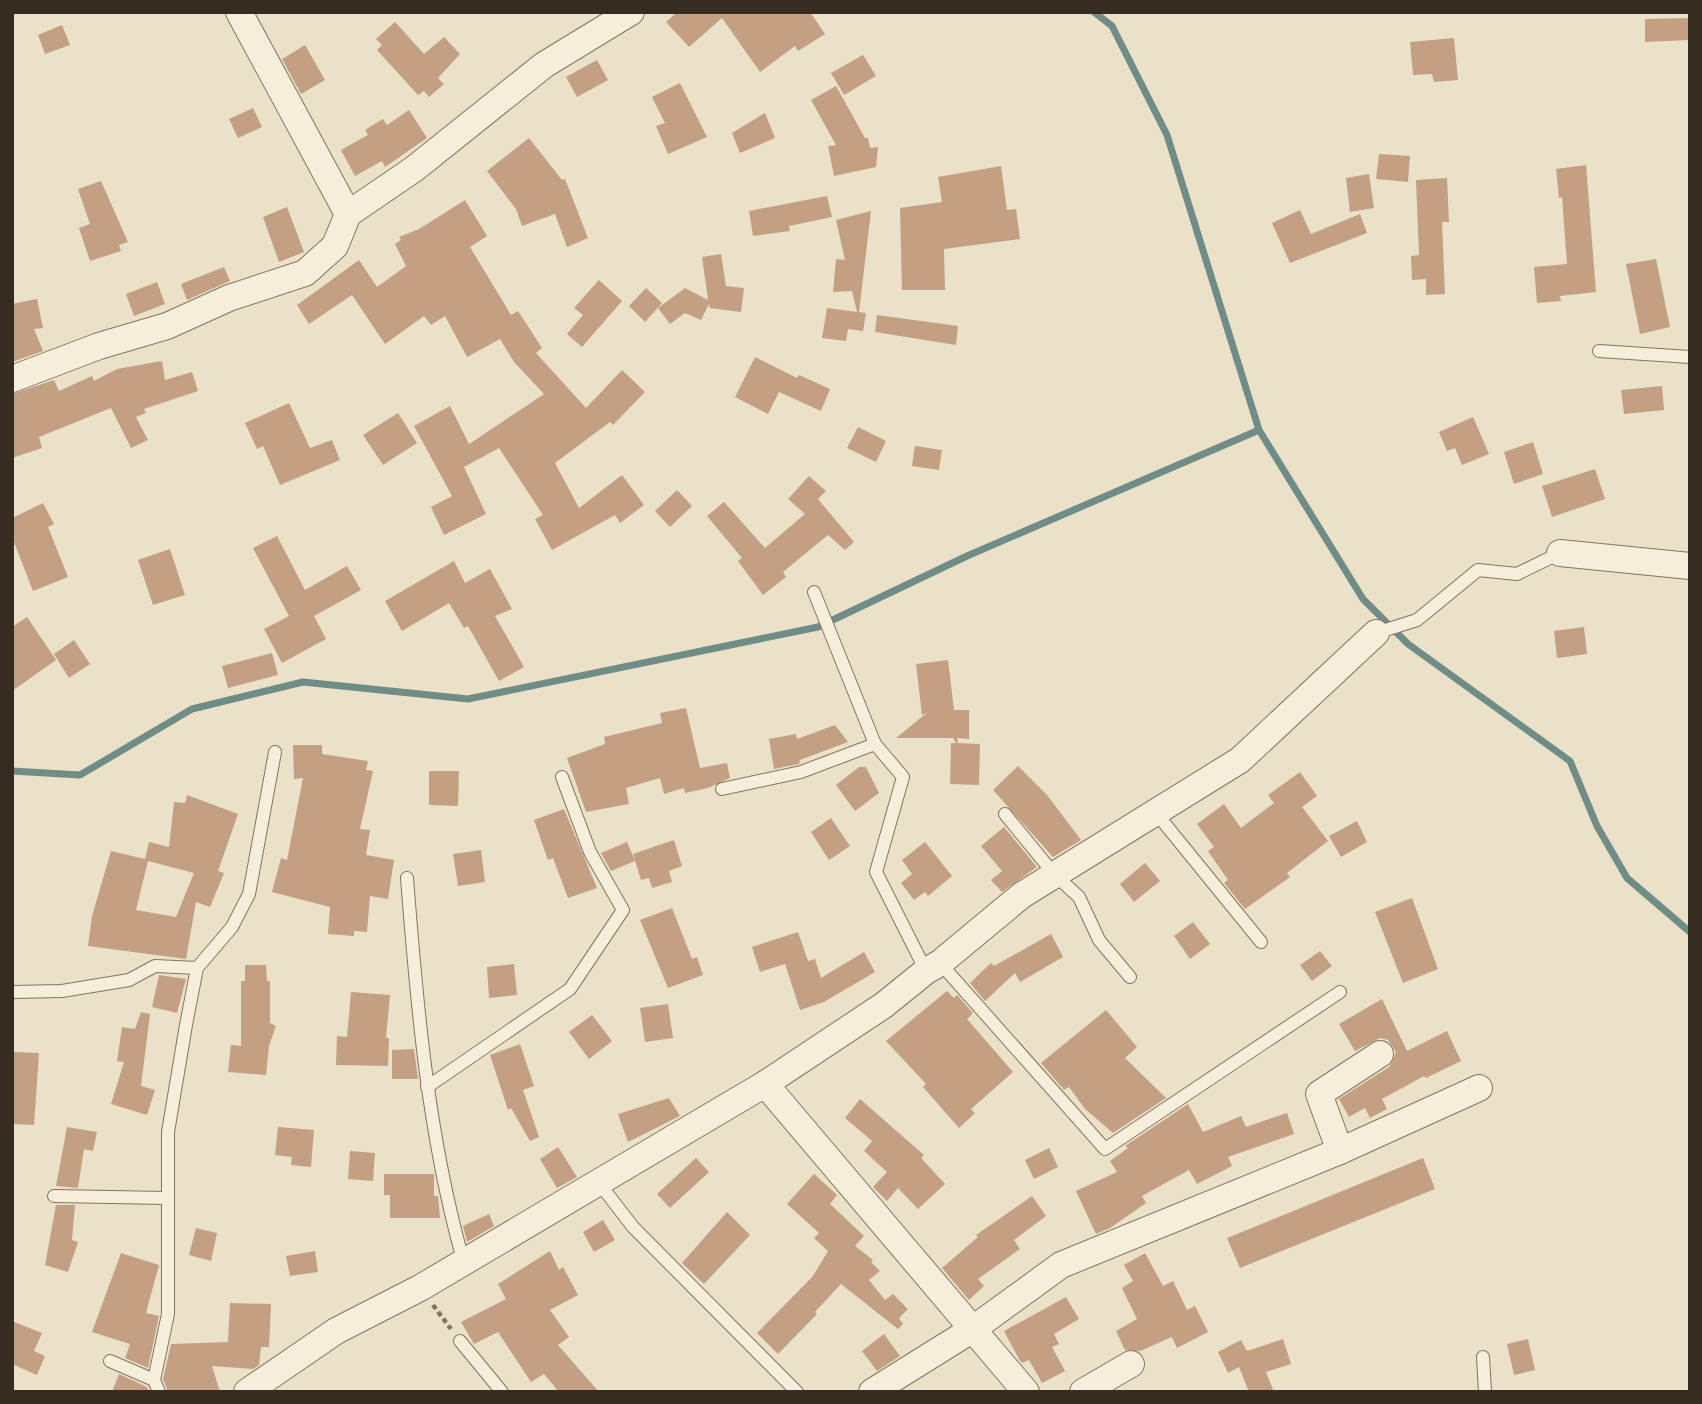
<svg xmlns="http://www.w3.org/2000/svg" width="1702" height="1404" font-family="Spectral,serif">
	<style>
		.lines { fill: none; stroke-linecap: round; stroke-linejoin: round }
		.stream { stroke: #708c86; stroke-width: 7 }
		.building { fill: #c3a083; fill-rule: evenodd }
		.service-casing { stroke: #84745f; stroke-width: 14 }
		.minor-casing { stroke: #84745f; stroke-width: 28 }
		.path { stroke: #84745f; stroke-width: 4.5; stroke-dasharray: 5 3.5; stroke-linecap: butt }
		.service { stroke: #f5eedb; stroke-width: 12 }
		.minor { stroke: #f5eedb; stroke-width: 26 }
	</style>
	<rect width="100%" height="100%" fill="#eae1c8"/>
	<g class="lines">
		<g class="stream">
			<polyline points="1094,12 1112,26 1167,135 1259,430 1363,599 1408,644 1570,761 1597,826 1627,878 1690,932"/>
			<polyline points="12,771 80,775 192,709 303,682 468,699 818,627 967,556 1259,430"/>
		</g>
	</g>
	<g class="building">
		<polygon points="677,12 810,12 825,34 798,51 795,46 760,72 722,18 689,47 666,22"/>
		<polygon points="1690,18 1690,40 1645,42 1645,19"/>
		<polygon points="395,22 424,54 444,37 460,54 438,78 444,84 429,97 424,91 418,95 377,50 382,45 376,39"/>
		<polygon points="62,25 70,45 45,54 38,35"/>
		<polygon points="1454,38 1458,80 1434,82 1432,74 1413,75 1410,42"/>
		<polygon points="305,45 325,80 301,94 282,59"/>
		<polygon points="863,55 876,76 844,95 831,73"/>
		<polygon points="597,60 608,80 577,97 566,77"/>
		<polygon points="680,83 707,137 668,154 656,126 665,123 652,97"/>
		<polygon points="836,86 865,138 868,138 870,148 878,147 876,167 834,176 828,146 836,145 811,100"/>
		<polygon points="253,108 262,127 238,138 229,119"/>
		<polygon points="409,110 427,138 385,167 382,161 355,176 341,150 368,135 365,130 383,119 387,125"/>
		<polygon points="765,113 775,138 740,153 732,133"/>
		<polygon points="529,138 562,180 565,179 588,238 567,247 555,214 522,226 516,209 487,171"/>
		<polygon points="1379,154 1410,156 1408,182 1376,179"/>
		<polygon points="1586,165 1596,292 1560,296 1561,301 1537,303 1534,267 1567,264 1562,197 1559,198 1556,169"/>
		<polygon points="1001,166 1007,210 1016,209 1020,239 944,249 945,290 902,290 900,208 942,202 938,177"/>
		<polygon points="1369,174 1374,208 1350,212 1346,178"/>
		<polygon points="1447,178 1449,222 1442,222 1445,294 1426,295 1426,279 1412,280 1411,256 1419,255 1416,180"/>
		<polygon points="101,181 128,242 119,245 121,251 90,261 79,228 90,224 78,189"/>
		<polygon points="827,196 832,217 789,226 790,231 753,236 749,211"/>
		<polygon points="465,200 487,236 470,247 511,315 518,311 542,348 536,353 586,408 622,370 645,392 613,425 610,422 555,463 579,508 622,475 644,505 620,523 615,515 552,550 535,519 543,515 499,448 464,467 486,514 444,535 431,507 452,496 414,426 450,406 469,444 544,394 514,362 500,339 467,357 445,316 431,325 424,316 385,344 352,295 309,324 297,305 359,260 377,287 406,266 395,244 401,240 399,237 419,229"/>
		<polygon points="287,207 304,252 279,262 263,217"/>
		<polygon points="1300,210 1311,234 1360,214 1367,233 1290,263 1272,223"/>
		<polygon points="871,211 859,312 866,313 863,331 848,329 846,341 822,338 827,308 857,312 852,291 833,292 836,259 845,260 836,220"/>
		<polygon points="721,254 726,286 744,288 741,312 710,308 709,304 701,320 685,313 670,324 658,308 685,288 708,300 702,257"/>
		<polygon points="1656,259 1670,327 1640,334 1626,264"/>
		<polygon points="224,267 230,281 187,300 181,284"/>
		<polygon points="599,280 622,301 582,347 567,334 583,315 574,308"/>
		<polygon points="157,282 165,304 134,316 126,294"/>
		<polygon points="646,288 662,303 645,322 629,306"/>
		<polygon points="37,299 43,328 34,329 43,351 12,362 12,304"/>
		<polygon points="877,315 958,326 956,345 875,332"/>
		<polygon points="755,357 797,378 799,375 830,389 821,411 779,392 768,414 735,397"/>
		<polygon points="162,361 165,380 192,372 198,391 144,409 146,413 136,417 148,440 131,448 111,408 39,437 42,448 12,458 12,394 54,380 59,391 92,376 94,381 117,369"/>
		<polygon points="1662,386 1664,410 1624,414 1621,390"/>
		<polygon points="289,403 310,448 332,440 340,460 280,485 263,446 257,449 245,423"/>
		<polygon points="398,413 417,443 383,465 363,435"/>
		<polygon points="1473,417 1489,454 1462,465 1455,448 1447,451 1439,432"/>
		<polygon points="858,427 886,441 876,462 847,448"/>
		<polygon points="1533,442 1543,474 1514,484 1504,452"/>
		<polygon points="915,446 942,450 939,470 912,466"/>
		<polygon points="1595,469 1605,499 1552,517 1542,486"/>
		<polygon points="809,476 826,491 818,499 854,542 845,550 828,535 783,572 786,577 763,595 738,561 742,558 707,516 724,502 765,548 805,514 788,499"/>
		<polygon points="677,490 692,506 670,527 655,511"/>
		<polygon points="43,503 54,524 48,527 68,577 33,591 12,537 12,518"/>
		<polygon points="277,536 305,590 347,566 361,590 314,616 326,639 282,663 264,629 289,616 253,548"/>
		<polygon points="170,549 185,595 153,605 138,560"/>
		<polygon points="454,561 465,583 490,569 512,609 495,616 524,667 499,681 468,626 464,628 449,603 402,631 385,601"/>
		<polygon points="27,617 56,660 12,691 12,627"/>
		<polygon points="1584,627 1587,654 1557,658 1554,631"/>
		<polygon points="74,640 90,664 69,678 54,654"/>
		<polygon points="272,653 278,675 228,688 222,666"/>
		<polygon points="948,660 954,710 969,710 969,739 957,738 958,743 980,744 979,785 950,784 951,743 956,743 953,738 896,738 928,712 922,715 916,664"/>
		<polygon points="686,708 700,768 727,763 730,778 708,788 685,793 684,788 664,794 660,778 626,788 629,804 586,812 567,758 605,744 604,737 662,723 660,713"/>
		<polygon points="835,725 848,742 800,760 799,764 774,769 769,739 796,734 797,739"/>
		<polygon points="293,745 322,745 322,754 368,761 366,770 373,771 360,829 370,830 366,855 394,860 388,899 370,896 367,932 354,931 354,936 328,934 330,907 272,892 281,858 287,860 303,778 294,779"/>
		<polygon points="1018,766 1047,795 1081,840 1053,857 993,790"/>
		<polygon points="859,767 866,767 879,793 855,811 836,785"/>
		<polygon points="429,771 459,771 458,806 429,805"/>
		<polygon points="1300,772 1317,796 1302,807 1328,841 1287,873 1290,877 1245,909 1224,883 1228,880 1208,851 1214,847 1197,824 1224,804 1241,828 1274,803 1268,795"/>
		<path d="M 187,795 L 238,814 L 218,871 L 224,873 L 210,907 L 196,902 L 186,959 L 88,946 L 92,916 L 111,851 L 145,859 L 149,842 L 169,847 L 174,802 L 185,803 ZM 148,861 L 194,873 L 176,917 L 136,910 Z"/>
		<polygon points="564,809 597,888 568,898 553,858 548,860 534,820"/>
		<polygon points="831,818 850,846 829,860 811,832"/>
		<polygon points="1357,821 1367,842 1341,857 1329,836"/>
		<polygon points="1004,827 1037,867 1002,892 991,880 1002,871 981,846"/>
		<polygon points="674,840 682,866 669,871 672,882 652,888 649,878 641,880 633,854"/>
		<polygon points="627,842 635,861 611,871 601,853"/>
		<polygon points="925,842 952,876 928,896 925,892 914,900 901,883 912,874 902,860"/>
		<polygon points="481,850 485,882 458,886 453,854"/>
		<polygon points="1145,863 1160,881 1134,902 1120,884"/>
		<polygon points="1412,898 1438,969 1403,983 1375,912"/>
		<polygon points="672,908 692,959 697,957 703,975 668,988 640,920"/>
		<polygon points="1193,922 1210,944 1190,959 1174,936"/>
		<polygon points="798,932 808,961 815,959 821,978 864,952 875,972 824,1002 800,1010 785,964 760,972 752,947"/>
		<polygon points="1051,934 1063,957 1020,982 1015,973 985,1001 970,983 991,963 994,966"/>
		<polygon points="1320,951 1332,966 1312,981 1300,965"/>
		<polygon points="514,964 517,995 489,998 487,967"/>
		<polygon points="245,965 266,965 267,981 270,981 270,1023 276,1026 269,1046 266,1075 228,1072 231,1045 241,1046 241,981 245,981"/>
		<polygon points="159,975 186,979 177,1013 152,1007"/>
		<polygon points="947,991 954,998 957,995 973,1013 967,1019 1013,1072 971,1109 975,1113 959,1128 923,1087 926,1084 886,1041"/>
		<polygon points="351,992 390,995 386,1038 389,1038 388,1066 336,1065 337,1036 347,1037"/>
		<polygon points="1382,999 1407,1051 1447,1031 1461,1061 1426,1078 1424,1076 1382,1099 1387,1109 1370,1118 1365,1108 1349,1117 1339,1099 1389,1067 1396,1052 1388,1040 1380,1038 1355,1051 1339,1024"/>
		<polygon points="668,1004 673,1038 645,1042 640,1008"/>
		<polygon points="1106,1010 1137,1047 1125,1058 1166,1098 1113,1133 1085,1109 1069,1087 1064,1090 1041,1063"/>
		<polygon points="141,1012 150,1014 141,1086 155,1090 147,1115 111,1104 124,1062 117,1061 122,1027 135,1029"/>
		<polygon points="592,1015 612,1041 589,1059 569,1032"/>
		<polygon points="520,1044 534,1086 523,1090 539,1137 530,1141 511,1108 508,1110 490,1055"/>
		<polygon points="414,1049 418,1079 392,1079 392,1050"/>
		<polygon points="13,1052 39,1053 34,1125 12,1124"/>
		<polygon points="669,1098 680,1116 628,1142 618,1114"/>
		<polygon points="860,1099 924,1155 921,1158 945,1184 918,1209 898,1188 887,1201 873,1187 887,1172 864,1151 872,1141 845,1118"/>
		<polygon points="1188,1104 1203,1132 1241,1116 1246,1127 1287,1113 1294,1134 1228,1157 1232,1166 1197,1184 1189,1170 1142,1196 1146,1203 1110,1228 1096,1234 1076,1191 1117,1172 1110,1161 1128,1148 1125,1146"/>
		<polygon points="67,1127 97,1132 93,1151 84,1149 78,1188 56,1186"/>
		<polygon points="278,1127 314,1130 311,1167 291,1165 292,1157 275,1155"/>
		<polygon points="558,1147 577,1177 557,1188 540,1159"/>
		<polygon points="1049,1148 1058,1167 1034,1179 1025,1160"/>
		<polygon points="350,1151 375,1153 373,1181 348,1179"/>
		<polygon points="696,1158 709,1172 670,1208 657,1194"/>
		<polygon points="1423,1158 1435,1189 1240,1268 1227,1238"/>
		<polygon points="384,1174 434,1174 434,1196 438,1196 440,1218 390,1218 390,1195 384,1195"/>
		<polygon points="814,1174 837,1195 830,1204 864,1236 855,1246 873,1260 871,1262 880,1271 869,1280 885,1300 893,1294 908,1309 899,1318 903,1324 898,1329 841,1284 815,1312 817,1314 778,1354 757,1333 813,1276 828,1251 814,1238 819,1233 787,1204"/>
		<polygon points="1032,1196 1046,1216 1014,1240 1020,1249 978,1279 984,1286 969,1300 942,1268 978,1237 976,1235"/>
		<polygon points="56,1205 75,1205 72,1240 78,1242 68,1272 45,1265"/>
		<polygon points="727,1212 750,1235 704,1284 682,1263"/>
		<polygon points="489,1214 494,1226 467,1242 463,1226"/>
		<polygon points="603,1220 615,1240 594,1252 583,1232"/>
		<polygon points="196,1228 217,1233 211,1261 189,1255"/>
		<polygon points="315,1251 318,1272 290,1276 286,1256"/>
		<polygon points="550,1251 559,1270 563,1267 578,1295 550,1310 569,1337 558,1345 599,1392 559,1392 544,1374 531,1382 498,1332 474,1344 461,1322 506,1299 498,1284"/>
		<polygon points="121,1253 159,1265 146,1313 159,1316 148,1368 125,1358 130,1344 92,1332"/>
		<polygon points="1145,1253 1163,1286 1173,1281 1187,1310 1195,1306 1208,1332 1177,1348 1172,1337 1140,1351 1125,1350 1116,1331 1137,1319 1122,1288 1133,1281 1124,1265"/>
		<polygon points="1066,1297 1079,1319 1054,1334 1059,1344 1052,1347 1065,1371 1042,1383 1029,1360 1022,1363 1019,1359 1004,1331"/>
		<polygon points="230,1303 271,1304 269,1347 261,1347 259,1365 253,1369 212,1366 220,1392 168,1392 163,1379 171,1344 228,1342"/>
		<polygon points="12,1321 42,1333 34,1351 45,1356 37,1375 12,1364"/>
		<polygon points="884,1334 900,1356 877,1371 862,1351"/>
		<polygon points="1283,1339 1291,1364 1266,1372 1274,1392 1249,1392 1239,1367 1228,1373 1218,1352 1241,1340 1247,1351"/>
		<polygon points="1528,1339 1535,1370 1514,1375 1507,1344"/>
		<polygon points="119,1374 147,1387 149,1392 112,1392"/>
	</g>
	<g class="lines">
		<defs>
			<g id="service">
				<polyline points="1599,351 1690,357"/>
				<polyline points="814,592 875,744 903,777 876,872 926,971"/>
				<polyline points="1376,633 1417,620 1478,570 1517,574 1560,553"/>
				<polyline points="722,789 801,772 875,744"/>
				<polyline points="1156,813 1261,942"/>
				<polyline points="1005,814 1054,874 1079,897 1099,940 1130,977"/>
				<path d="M 407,878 C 417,1007 428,1135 463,1260"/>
				<polyline points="940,963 1105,1149 1340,992"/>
				<polyline points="12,992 62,991 129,980 155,966 197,968"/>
				<polyline points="427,1087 570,989 623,910 590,852 562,777"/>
				<polyline points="599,1183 633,1227 797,1392"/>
				<polyline points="54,1196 167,1198"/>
				<polyline points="460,1341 502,1392"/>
				<polyline points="1483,1357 1485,1392"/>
				<polyline points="110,1361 154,1380"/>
				<polyline points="159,1392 154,1380 168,1314 168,1132 186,1025 197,968 232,927 249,894 275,752"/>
			</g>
			<g id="minor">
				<polyline points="239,12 348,214"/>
				<polyline points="12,379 99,346 167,326 229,298 305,273 335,246 348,214 414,169 544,65 631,12"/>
				<polyline points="1560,553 1690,566"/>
				<polyline points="765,1084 1026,1392"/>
				<polyline points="1340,1151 1319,1094 1380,1054"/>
				<polyline points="247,1392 336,1331 420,1288 765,1084 884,1005 926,971 940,963 1022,895 1240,760 1376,633"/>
				<polyline points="872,1392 973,1329 1061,1265 1340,1151 1479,1088"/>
				<polyline points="1083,1392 1131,1364"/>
			</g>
		</defs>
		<use href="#service" class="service-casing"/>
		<use href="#minor" class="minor-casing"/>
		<polyline class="path" points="433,1305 451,1329"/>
		<use href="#service" class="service"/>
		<use href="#minor" class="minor"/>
	</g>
	<rect width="1702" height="1404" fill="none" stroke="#362c21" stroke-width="28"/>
</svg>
